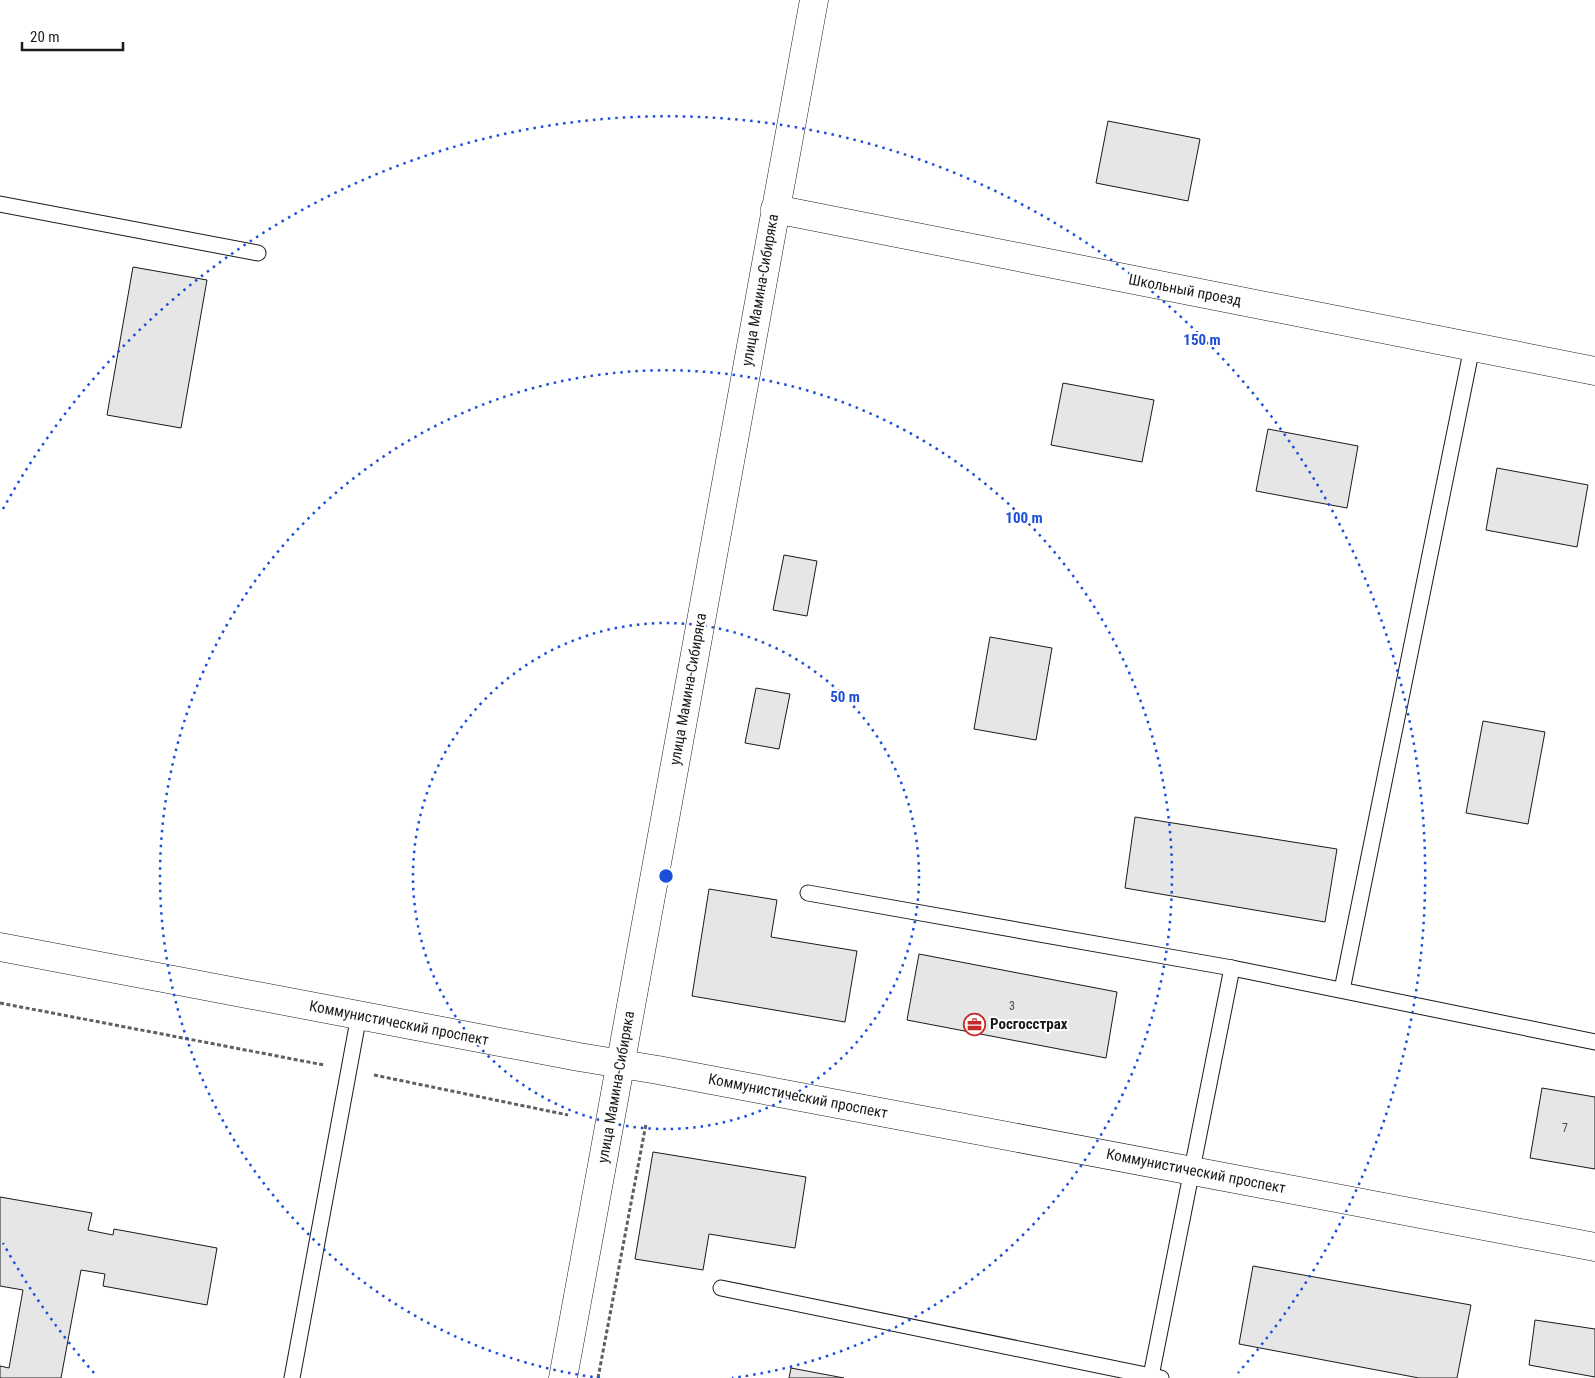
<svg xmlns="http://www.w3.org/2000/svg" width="1595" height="1378" font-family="'Roboto Condensed',sans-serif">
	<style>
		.building { fill: #e6e6e6; stroke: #1a1a1a }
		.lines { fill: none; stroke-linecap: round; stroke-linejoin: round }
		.lane-casing { stroke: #1a1a1a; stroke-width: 17 }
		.street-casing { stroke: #1a1a1a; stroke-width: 29 }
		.secondary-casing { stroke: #1a1a1a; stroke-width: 29 }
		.path { stroke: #5f5f5f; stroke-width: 3; stroke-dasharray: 4 2.5; stroke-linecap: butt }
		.lane { stroke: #fff; stroke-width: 15 }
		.street { stroke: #fff; stroke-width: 28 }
		.secondary { stroke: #fff; stroke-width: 28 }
		.ring { fill: none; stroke: #1d4ed8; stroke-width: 2.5; stroke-dasharray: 2.5 5 }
		.labels { text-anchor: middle; stroke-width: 4; stroke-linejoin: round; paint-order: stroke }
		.number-label { font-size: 12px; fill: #4d4d4d }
		.street-label { font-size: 15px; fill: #1a1a1a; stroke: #fff }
		.poi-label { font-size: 15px; font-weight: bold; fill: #1a1a1a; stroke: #fff; text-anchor: start }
		.centre { fill: #1d4ed8; stroke: #fff; stroke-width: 2.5 }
		.ring-label { font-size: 15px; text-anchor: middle; font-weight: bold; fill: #1d4ed8; stroke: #fff; stroke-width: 4; stroke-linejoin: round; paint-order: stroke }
	</style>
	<rect width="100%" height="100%" fill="#fff"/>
	<g class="building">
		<polygon points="1108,121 1200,139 1188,201 1096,183"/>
		<polygon points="133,267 207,280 181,428 107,415"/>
		<polygon points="1063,383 1154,400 1142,462 1051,445"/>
		<polygon points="1268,429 1358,446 1347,508 1256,491"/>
		<polygon points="1497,468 1588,485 1577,547 1486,530"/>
		<polygon points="784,555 817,561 807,616 773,610"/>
		<polygon points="990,637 1052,648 1036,740 974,729"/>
		<polygon points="756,688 790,694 779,749 745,743"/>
		<polygon points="1483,721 1545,732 1528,824 1466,813"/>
		<polygon points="1135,817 1337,849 1325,922 1125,888"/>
		<polygon points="709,889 777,900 771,937 857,951 845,1022 692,996"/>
		<polygon points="919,954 1117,992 1106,1058 907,1020"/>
		<polygon points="1542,1088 1595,1097 1595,1169 1530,1158"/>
		<polygon points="653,1152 806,1177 795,1248 709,1234 703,1270 635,1259"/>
		<polygon points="0,1197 92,1213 88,1230 113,1235 114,1229 217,1248 207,1305 103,1286 105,1274 81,1270 61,1378 0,1378 0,1366 9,1368 23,1290 0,1286"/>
		<polygon points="1253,1266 1471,1305 1457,1378 1419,1378 1239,1344"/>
		<polygon points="1535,1320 1595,1329 1595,1377 1529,1365"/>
		<polygon points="791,1368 844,1378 789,1378"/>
	</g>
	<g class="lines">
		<defs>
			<g id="lane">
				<polyline points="0,204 258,253"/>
				<polyline points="808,893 1232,968 1151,1376 1161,1378"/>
				<polyline points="1232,968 1595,1042"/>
				<polyline points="1342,990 1472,347"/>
				<polyline points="721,1288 1151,1376"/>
				<polyline points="292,1378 359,1015"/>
			</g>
			<polyline id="street" points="775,209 1595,371"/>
			<g id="secondary">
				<polyline points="0,947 579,1057 658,1070 1595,1247"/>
				<path d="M 563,1378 C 648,919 727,459 814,0"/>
			</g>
		</defs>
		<use href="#lane" class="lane-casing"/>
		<use href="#street" class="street-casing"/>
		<use href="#secondary" class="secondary-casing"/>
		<g class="path">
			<polyline points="0,1003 324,1065"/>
			<polyline points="374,1075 568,1115"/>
			<polyline points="598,1378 646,1124"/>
		</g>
		<use href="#lane" class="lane"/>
		<use href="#street" class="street"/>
		<use href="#secondary" class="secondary"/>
	</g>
	<g class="ring">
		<circle cx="666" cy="876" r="253"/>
		<path d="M600 1378A506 506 0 1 1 732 1378"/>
		<path d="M94 1373A758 758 0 0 1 3 1243M3 509A758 758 0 1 1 1238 1373"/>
	</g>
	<defs>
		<symbol id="office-ring" viewBox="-11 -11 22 22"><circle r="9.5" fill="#fff" stroke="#c62828" stroke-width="1.5"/><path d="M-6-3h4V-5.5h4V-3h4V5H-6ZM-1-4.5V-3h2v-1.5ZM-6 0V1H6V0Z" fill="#c62828"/></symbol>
	</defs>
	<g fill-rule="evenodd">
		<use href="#office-ring" x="962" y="1012" width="25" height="25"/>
	</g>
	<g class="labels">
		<g class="number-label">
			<text x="1012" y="1010">3</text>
			<text x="1565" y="1132">7</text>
		</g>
		<g class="street-label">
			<text transform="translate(760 290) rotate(-80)" y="5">улица Мамина-Сибиряка</text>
			<text transform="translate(1185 290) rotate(11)" y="5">Школьный проезд</text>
			<text transform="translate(688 689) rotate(-80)" y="5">улица Мамина-Сибиряка</text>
			<text transform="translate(399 1023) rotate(11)" y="5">Коммунистический проспект</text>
			<text transform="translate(616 1087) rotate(-80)" y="5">улица Мамина-Сибиряка</text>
			<text transform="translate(798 1096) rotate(11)" y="5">Коммунистический проспект</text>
			<text transform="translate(1196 1171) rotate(11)" y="5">Коммунистический проспект</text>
		</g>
		<g class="poi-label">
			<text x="990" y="1029">Росгосстрах</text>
		</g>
	</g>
	<circle cx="666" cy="876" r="8" class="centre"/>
	<g class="ring-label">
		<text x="1202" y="345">150 m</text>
		<text x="1024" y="523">100 m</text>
		<text x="845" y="702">50 m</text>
	</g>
	<path d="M22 42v8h101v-8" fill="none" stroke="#1a1a1a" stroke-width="2.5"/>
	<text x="30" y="42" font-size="15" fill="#1a1a1a" stroke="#ffffff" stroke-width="4" paint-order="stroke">20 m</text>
</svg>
